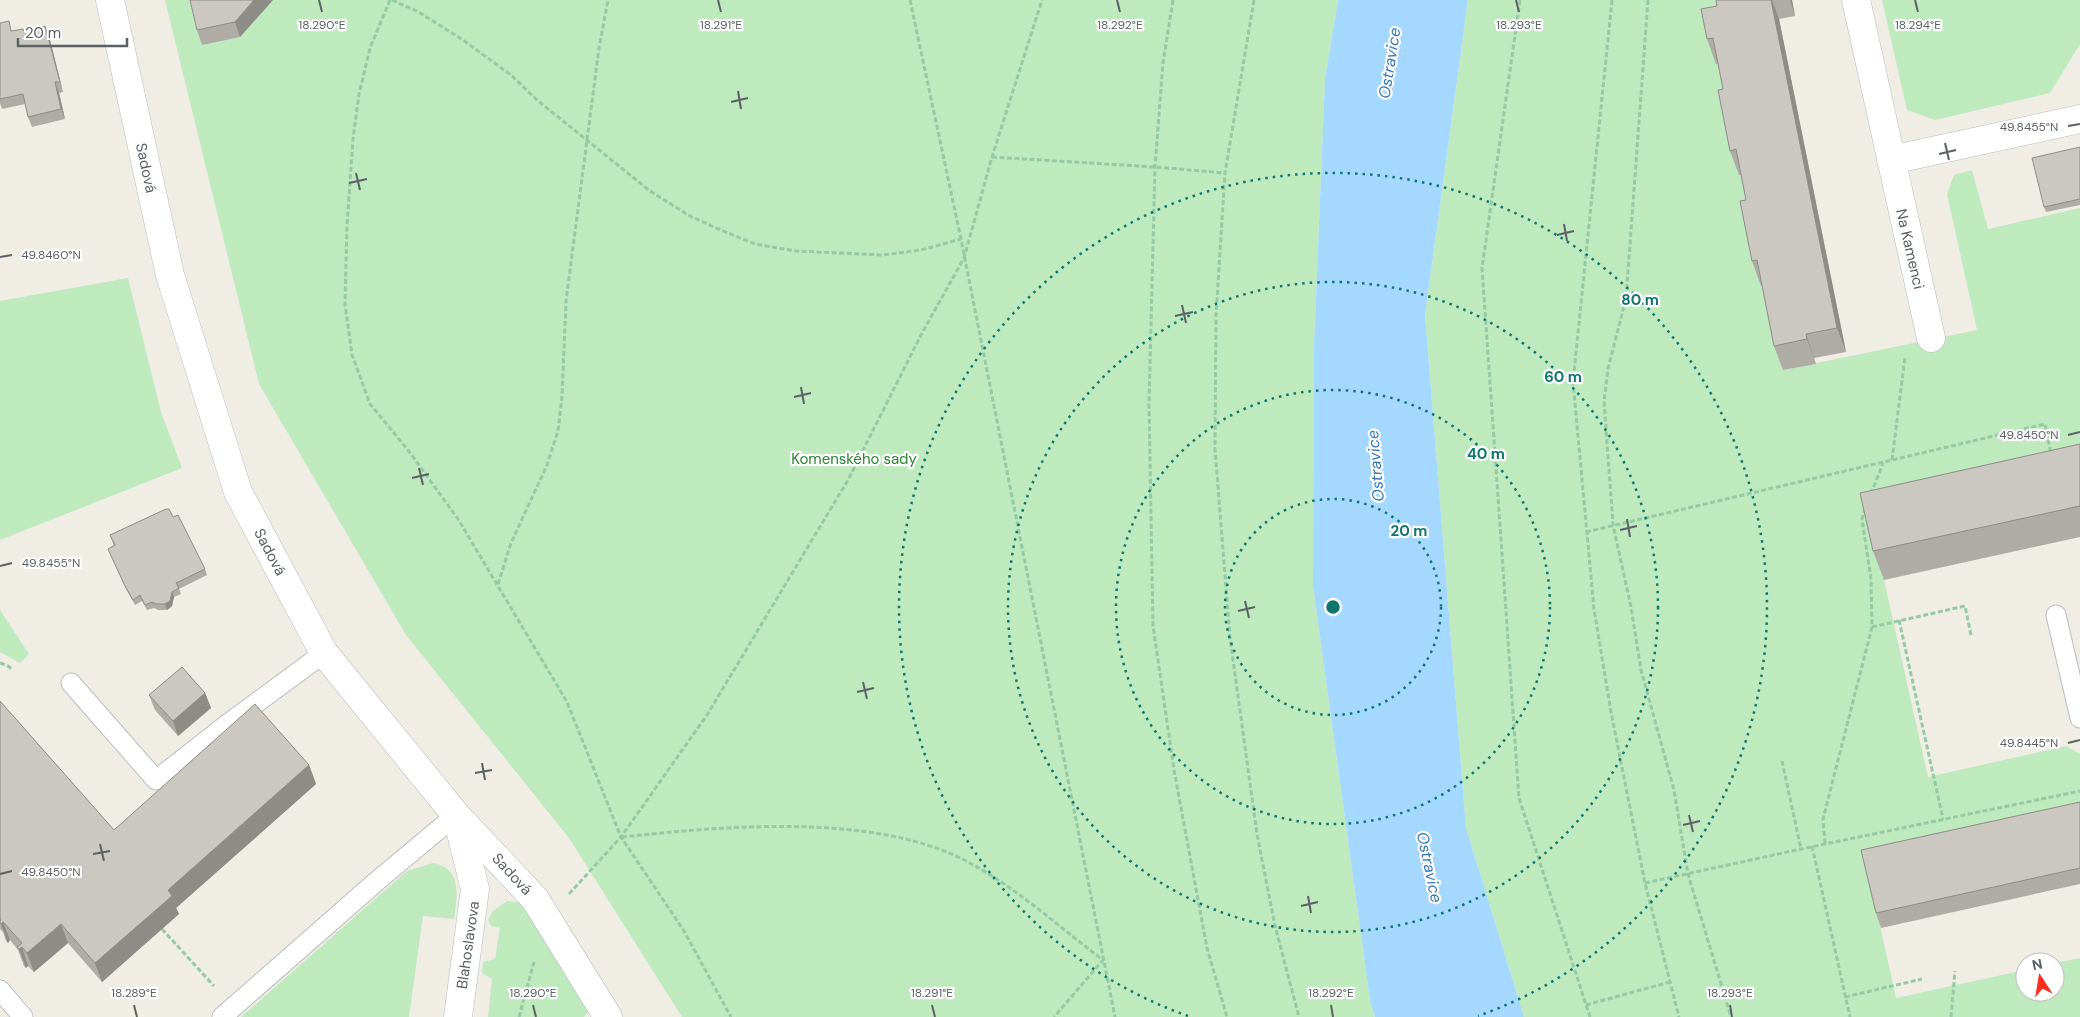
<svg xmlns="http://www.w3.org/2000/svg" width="2080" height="1017" font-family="'DM Sans',sans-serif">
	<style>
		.green { fill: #beeabe }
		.water { fill: #a5d8ff }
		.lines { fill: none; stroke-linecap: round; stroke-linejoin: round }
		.service-casing { stroke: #b9bcc1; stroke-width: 21 }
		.minor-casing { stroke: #b9bcc1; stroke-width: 29 }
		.path { stroke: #95caa4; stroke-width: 3; stroke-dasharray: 5 2.5; stroke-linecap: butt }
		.service { stroke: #fff; stroke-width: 19 }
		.minor { stroke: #fff; stroke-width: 28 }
		.wall { fill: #afaca6 }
		.shaded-wall { fill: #8e8c87 }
		.building { fill: #cbc8c1; stroke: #8e8c87 }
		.ticks { fill: none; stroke: #5c6166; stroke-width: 2 }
		.ring { fill: none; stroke: #0f766e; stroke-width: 2.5; stroke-dasharray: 2.5 5 }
		.labels { text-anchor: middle; stroke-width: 4.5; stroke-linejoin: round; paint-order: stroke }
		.street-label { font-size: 15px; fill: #5c6166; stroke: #fff }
		.park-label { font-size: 15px; fill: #2b8630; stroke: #fff }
		.water-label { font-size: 16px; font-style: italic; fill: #3678bd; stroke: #fff }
		.ticks-label { font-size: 12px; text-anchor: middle; fill: #5c6166; stroke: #fff; stroke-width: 4.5; stroke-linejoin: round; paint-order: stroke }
		.centre { fill: #0f766e; stroke: #fff; stroke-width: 2.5 }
		.ring-label { font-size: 15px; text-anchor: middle; font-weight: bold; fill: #0f766e; stroke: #fff; stroke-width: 4.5; stroke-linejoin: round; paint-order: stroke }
	</style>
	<rect width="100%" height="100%" fill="#f0ede4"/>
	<g class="green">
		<polygon points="165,0 1338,0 1325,79 1314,346 1313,586 1370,1000 1375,1017 682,1017 569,838 406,635 259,384"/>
		<polygon points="1468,0 1721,0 1716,64 1722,63 1739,175 1745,174 1761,285 1766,285 1783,370 1977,330 1947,194 1954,175 1972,170 1988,229 2080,208 2080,476 1884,580 1928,777 2066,746 2080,754 2080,818 1867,866 1896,998 2025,970 2025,992 2055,992 2055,963 2080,958 2080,1017 1524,1017 1466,828 1425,315"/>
		<polygon points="1882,0 2080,0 2080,44 2050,93 1935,120 1907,110"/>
		<polygon points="128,278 161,412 182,468 0,540 0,301"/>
		<polygon points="0,610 29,654 20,663 0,652"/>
		<path d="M 433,863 C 463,869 457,896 454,919 L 423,916 L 409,1017 L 241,1017 L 407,871 Z"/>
		<polygon points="507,901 523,903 589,1011 584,1017 488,1017 492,979 482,973 483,962 495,959 500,927 491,926 488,920 493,911"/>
	</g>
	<polygon class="water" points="1338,0 1468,0 1425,315 1466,828 1524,1017 1375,1017 1370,1000 1313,586 1314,346 1325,79"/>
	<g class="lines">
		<defs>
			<g id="service">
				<polyline points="2056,615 2080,718"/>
				<polyline points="71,683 156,780 225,726 324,653"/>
				<polyline points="0,990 23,1017"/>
				<polyline points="222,1017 377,881 456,815"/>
			</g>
			<g id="minor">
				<polyline points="110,0 170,275 238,492 324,653 456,815 535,899 608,1017"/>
				<polyline points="1856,0 1931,338"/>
				<polyline points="1891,160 2080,119"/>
				<polyline points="457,817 475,889 458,1017"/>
			</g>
		</defs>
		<use href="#service" class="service-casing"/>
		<use href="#minor" class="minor-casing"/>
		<g class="path">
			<polyline points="390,0 370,48 359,94 353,139 347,225 345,304 352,355 370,404 408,450 458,519 567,702 621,837 684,931 731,1017"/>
			<polyline points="392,0 417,11 463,40 511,75 537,100 650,191 690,216 716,228 755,244 796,251 883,255 921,250 961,239"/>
			<polyline points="910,0 961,239 1115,1017"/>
			<polyline points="1173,0 1163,63 1155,167 1149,404 1153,626 1174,770 1207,948 1227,1017"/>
			<polyline points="1254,0 1225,173 1216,315 1215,449 1230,638 1257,834 1275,926 1299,1017"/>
			<polyline points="1520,0 1482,268 1519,798 1590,1017"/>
			<polyline points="1612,0 1573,382 1594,609 1611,712 1645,883 1679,1017"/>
			<polyline points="1648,0 1626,298 1608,369 1604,401 1613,525 1631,607 1641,670 1674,790 1688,874 1731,1017"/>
			<polyline points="992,157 1155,167 1225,173"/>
			<polyline points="1892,460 1905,357"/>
			<polyline points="1871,494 1883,463"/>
			<polyline points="1586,532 2045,424 2051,454"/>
			<polyline points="498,584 511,543 547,465 558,431 562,397 566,301 599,48 608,0"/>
			<polyline points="1899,620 1943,819"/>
			<polyline points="1872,627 1965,606 1971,635"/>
			<polyline points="0,663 8,666 13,670"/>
			<polyline points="1782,761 1801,849"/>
			<path d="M 622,837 C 724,826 875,812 968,862 C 1017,888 1059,927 1103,960 L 1054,1017"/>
			<polyline points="1825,843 1823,819 1872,627 1871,579 1862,519 1865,509"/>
			<polyline points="1812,846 1850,1017"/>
			<polyline points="1645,883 1801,849 2080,791"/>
			<polyline points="569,894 621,837 707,715 848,480 922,333 964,258 992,157 1042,0"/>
			<polyline points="162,929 214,986"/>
			<polyline points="1845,997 1922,979"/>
			<polyline points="1586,1005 1670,982"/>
			<polyline points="519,1017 534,962"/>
			<polyline points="1951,1017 1955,971"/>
		</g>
		<use href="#service" class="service"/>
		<use href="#minor" class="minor"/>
	</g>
	<g class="wall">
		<polygon points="273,0 240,37 202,45 197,30"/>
		<polygon points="1716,0 1792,0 1795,16 1779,19 1846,352 1814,358 1816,364 1783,370 1774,346 1762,285 1761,286 1752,261 1746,200 1741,175 1739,175 1730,151 1723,89 1718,64 1716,64 1707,39 1717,6"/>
		<polygon points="0,23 13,31 24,31 45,26 49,36 63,92 59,93 65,119 32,127 28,117 25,104 2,109 0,103"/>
		<polygon points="2080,147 2080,205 2046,212 2044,207"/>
		<polygon points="2080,444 2080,537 1884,580 1873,551"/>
		<polygon points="173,517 205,569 207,575 179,589 181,594 174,597 172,606 167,610 158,610 154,608 147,610 142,601 135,605 126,589 108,549 114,546 110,535"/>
		<polygon points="205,693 211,708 178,736 155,710 149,695"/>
		<polygon points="0,701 114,830 309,765 316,784 176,908 179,914 102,982 68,943 34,972 28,966 26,968 24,966 18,950 10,940 8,943 6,941 3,932 0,929"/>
		<polygon points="2080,802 2080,884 1881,928 1876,913"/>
	</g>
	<g class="shaded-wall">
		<polygon points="254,0 273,0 240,37 235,22"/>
		<polygon points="1771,0 1772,0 1779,19 1846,352 1837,328"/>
		<polygon points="1790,0 1792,0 1795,16"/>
		<polygon points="45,26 49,36 63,92 60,82"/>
		<polygon points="55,82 59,93 65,119 61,109"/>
		<polygon points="1806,334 1816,364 1807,339"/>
		<polygon points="172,592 174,597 172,606 167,610 165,604"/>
		<polygon points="205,693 211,708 178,736 173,721"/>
		<polygon points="309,765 316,784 176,908 179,914 102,982 95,963 168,890"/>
		<polygon points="3,922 10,940 8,943 1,924"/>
		<polygon points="61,924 68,943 34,972 27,953"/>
		<polygon points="22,947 28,966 26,968 19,949"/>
	</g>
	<g class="building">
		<polygon points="190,0 254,0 235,22 197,30"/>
		<polygon points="1716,0 1771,0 1837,328 1806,334 1807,339 1774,346 1757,260 1752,261 1740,201 1746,200 1736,149 1730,151 1718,90 1723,89 1713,38 1707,39 1701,9 1717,6"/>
		<polygon points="9,21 11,31 23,29 24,31 45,26 60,82 55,82 61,109 28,117 23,94 0,99 0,23"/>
		<polygon points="2080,147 2080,199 2044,207 2032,158"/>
		<polygon points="2080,444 2080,506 1873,551 1860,493"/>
		<polygon points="166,509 169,509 173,517 178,515 205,569 176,583 179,588 172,592 170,601 165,604 156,604 152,602 145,605 140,595 133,600 124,584 108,549 115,545 110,535"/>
		<polygon points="182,667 205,693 173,721 149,695"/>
		<polygon points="0,701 114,830 255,704 309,765 168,890 172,896 95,963 61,924 27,953 22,947 19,949 17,947 22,943 3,922 1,924 0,923 0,921 1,920 0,918"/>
		<polygon points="2080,802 2080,868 1876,913 1861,850"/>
	</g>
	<path class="ticks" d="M 319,0 L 322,12M 718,0 L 721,12M 1117,0 L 1120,12M 1516,0 L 1519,12M 1915,0 L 1918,12M 738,91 L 741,109M 731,102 L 748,98M 2068,126 L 2080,124M 1945,143 L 1949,160M 1939,154 L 1956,150M 356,173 L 360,190M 349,183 L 367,179M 1564,224 L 1567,241M 1557,235 L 1574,231M 0,257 L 12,255M 1182,305 L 1186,323M 1175,316 L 1193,312M 801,387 L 804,404M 794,397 L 811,393M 2068,435 L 2080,432M 419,468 L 423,485M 412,478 L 429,474M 1627,519 L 1630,537M 1620,530 L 1637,526M 0,566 L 12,563M 1245,601 L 1249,618M 1238,611 L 1255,607M 863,682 L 867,699M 857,692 L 874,688M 2068,743 L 2080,740M 482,763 L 485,780M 475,773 L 492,770M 1689,815 L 1693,832M 1683,825 L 1700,821M 100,844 L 104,861M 93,854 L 110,851M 0,874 L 12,871M 1308,896 L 1311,913M 1301,906 L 1318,902M 134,1005 L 137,1017M 533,1005 L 536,1017M 932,1005 L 935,1017M 1331,1005 L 1333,1017M 1730,1005 L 1732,1017"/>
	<g class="ring">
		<circle cx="1333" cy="607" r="108"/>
		<circle cx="1333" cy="607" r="217"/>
		<circle cx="1333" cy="607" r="325"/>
		<path d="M1188 1016A434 434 0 1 1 1478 1016"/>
	</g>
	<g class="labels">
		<g class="street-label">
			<text transform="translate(146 168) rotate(78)" y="5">Sadová</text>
			<text transform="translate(1910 249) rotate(77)" y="5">Na Kamenci</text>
			<text transform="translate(270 552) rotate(62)" y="5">Sadová</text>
			<text transform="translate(512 874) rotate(47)" y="5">Sadová</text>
			<text transform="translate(468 945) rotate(-82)" y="5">Blahoslavova</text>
		</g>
		<g class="park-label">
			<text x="854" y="464">Komenského sady</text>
		</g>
		<g class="water-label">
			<text transform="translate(1389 63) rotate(-81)" y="6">Ostravice</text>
			<text transform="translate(1375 466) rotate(-95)" y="6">Ostravice</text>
			<text transform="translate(1430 867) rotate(78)" y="6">Ostravice</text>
		</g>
	</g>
	<g class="ticks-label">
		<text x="322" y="29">18.290°E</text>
		<text x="721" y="29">18.291°E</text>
		<text x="1120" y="29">18.292°E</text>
		<text x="1519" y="29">18.293°E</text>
		<text x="1918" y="29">18.294°E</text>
		<text x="2029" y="131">49.8455°N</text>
		<text x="51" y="259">49.8460°N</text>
		<text x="2029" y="439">49.8450°N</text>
		<text x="51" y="567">49.8455°N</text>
		<text x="2029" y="747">49.8445°N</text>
		<text x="51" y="876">49.8450°N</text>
		<text x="134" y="997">18.289°E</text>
		<text x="533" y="997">18.290°E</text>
		<text x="932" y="997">18.291°E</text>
		<text x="1331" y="997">18.292°E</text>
		<text x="1730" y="997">18.293°E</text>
	</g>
	<circle cx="1333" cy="607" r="8" class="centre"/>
	<g class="ring-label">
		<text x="1640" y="305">80 m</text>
		<text x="1563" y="382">60 m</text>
		<text x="1486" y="459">40 m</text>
		<text x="1409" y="536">20 m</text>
	</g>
	<g transform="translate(2040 977) rotate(348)"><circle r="24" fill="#ffffff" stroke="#bec0c2"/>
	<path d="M0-4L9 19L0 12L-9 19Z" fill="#fc2f1f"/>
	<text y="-8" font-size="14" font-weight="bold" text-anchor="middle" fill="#5c6166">N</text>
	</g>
	<path d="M18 38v8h109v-8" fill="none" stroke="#5c6166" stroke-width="2.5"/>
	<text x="25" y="38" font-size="15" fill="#5c6166" stroke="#ffffff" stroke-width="4" paint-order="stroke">20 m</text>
</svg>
